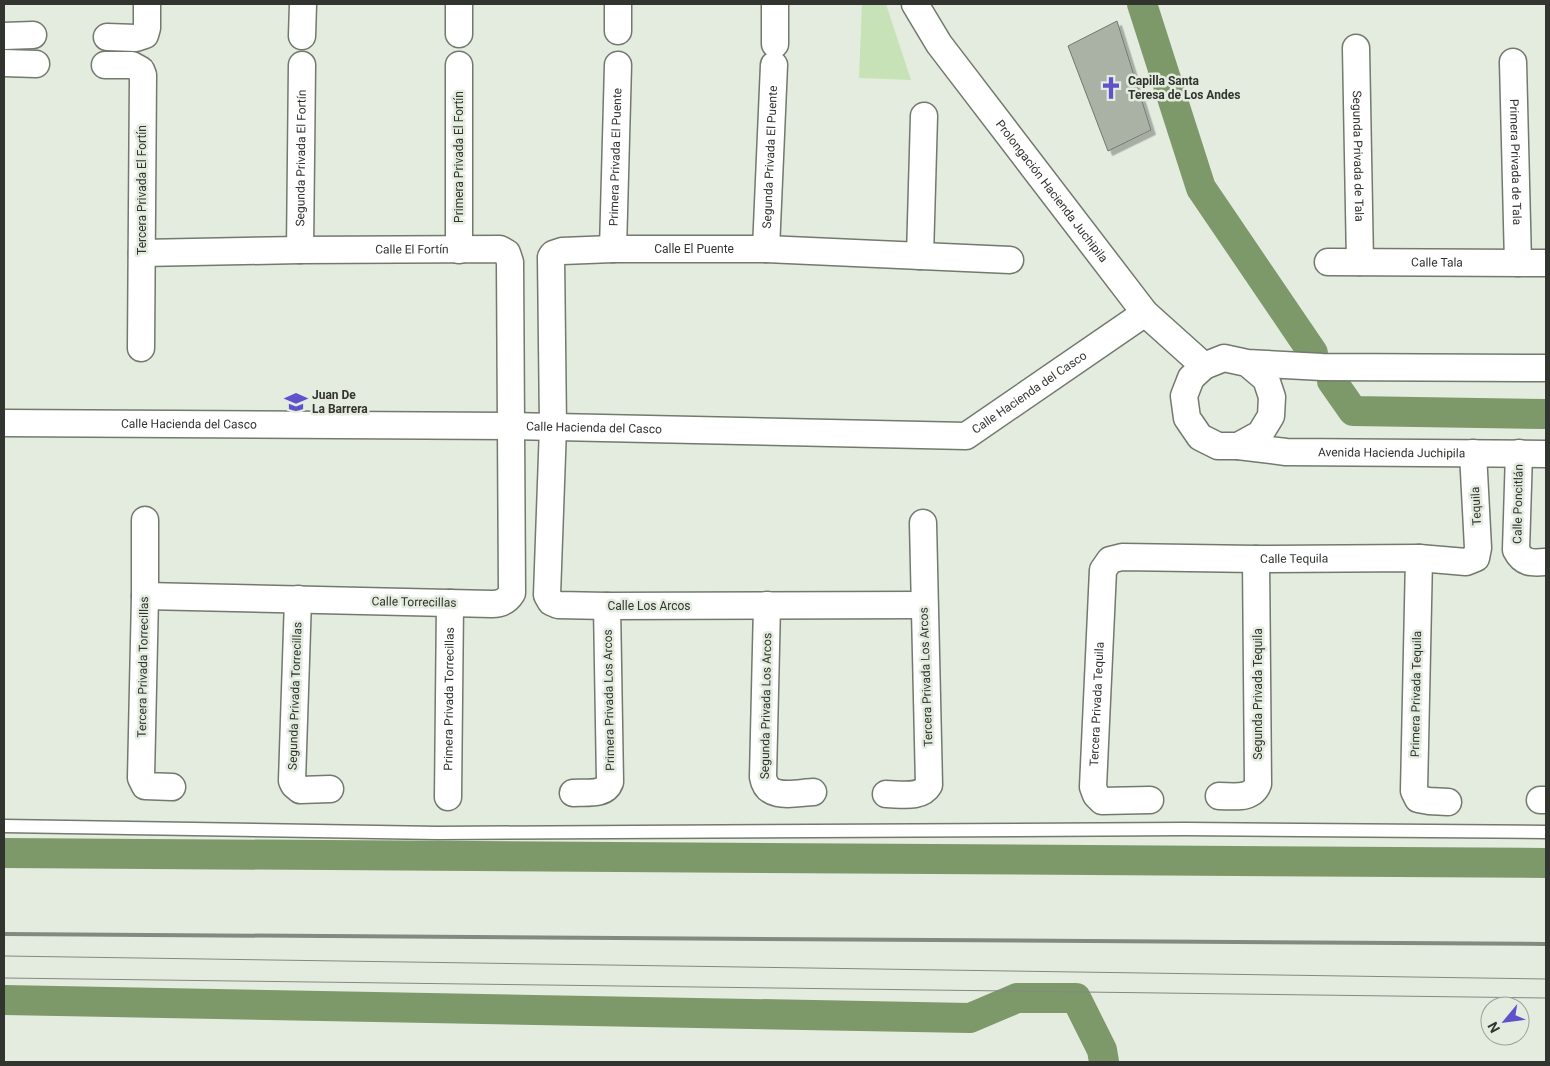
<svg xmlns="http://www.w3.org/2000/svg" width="1550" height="1066" font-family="Roboto,sans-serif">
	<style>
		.green { fill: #c8e2b7 }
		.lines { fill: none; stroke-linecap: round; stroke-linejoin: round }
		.canal { stroke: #7d996a; stroke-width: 30 }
		.building { fill: #aab1a5; stroke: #71786d; filter: url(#shadow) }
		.lane-casing { stroke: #72796d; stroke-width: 15 }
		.street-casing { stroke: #72796d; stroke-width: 29 }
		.lane { stroke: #fff; stroke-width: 12 }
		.street { stroke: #fff; stroke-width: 26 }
		.tram { stroke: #838980; stroke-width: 1 }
		.rail { stroke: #838980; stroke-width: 4 }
		.labels { text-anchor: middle; stroke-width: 5; stroke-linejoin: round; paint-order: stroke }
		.poi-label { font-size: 12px; font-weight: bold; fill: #31342f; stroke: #e4ecdf; text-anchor: start }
		.street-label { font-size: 12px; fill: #31342f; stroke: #e4ecdf }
	</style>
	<defs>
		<filter id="shadow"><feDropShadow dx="4.5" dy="4.5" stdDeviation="0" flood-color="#0004"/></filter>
	</defs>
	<rect width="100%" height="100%" fill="#e4ecdf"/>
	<polygon class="green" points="862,4 886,4 911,80 859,78"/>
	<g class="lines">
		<g class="canal">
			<polyline points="1142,4 1201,188 1313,353"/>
			<polyline points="1332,381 1353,411 1546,414"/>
			<polyline points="4,853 1546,863"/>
			<polyline points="4,1000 970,1018 1017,998 1076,998 1102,1050 1104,1062"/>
		</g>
	</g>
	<polygon class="building" points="1117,21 1151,130 1108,151 1068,46"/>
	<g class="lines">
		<defs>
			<polyline id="lane" points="4,826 438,833 1185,829 1546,832"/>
			<g id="street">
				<polyline points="775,4 775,44"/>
				<path id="s1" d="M 915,4 L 939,44 L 1145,313 L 1204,366"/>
				<polyline points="618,31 618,4"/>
				<polyline points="459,34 459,4"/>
				<polyline points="4,36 33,35"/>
				<polyline points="302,36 303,4"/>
				<polyline points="107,37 136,38 145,35 147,28 147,4"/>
				<path id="s2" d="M 1356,48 L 1360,262"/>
				<path id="s3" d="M 1513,62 L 1518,263"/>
				<polyline points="4,63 36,64"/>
				<polyline points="105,65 132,65 141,70 143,75 141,348"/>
				<polyline points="459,65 459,250"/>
				<path id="s4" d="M 613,249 L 618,65"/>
				<path id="s5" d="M 766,249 L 774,65"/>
				<path id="s6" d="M 300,250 L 302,65"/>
				<path id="s7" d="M 142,253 L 300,250 L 500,249 L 507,253 L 510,262 L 512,593 C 507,601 501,604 492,604 L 145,596"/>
				<polyline points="920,256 924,116"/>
				<path id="s8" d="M 1328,262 L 1546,263"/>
				<polyline points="1247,363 1266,379 1272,397 1271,416 1260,434 1238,446 1218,446 1200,437 1187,418 1184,396 1191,378 1204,366 1224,358 1247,363 1322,367 1546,368"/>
				<path id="s9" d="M 4,423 L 510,426 L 966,436 L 1145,313"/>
				<path id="s10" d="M 1238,446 L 1286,452 L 1546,454"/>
				<path d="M 1519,453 L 1516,550 C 1523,564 1532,563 1546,562"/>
				<polyline points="145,520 145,596 141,778 145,786 172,787"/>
				<polyline points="1419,558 1414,791 1418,799 1429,801 1448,802"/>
				<polyline points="298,599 292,781 294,785 300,790 330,789"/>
				<path d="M 767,605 L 763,777 C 767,801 795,793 813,792"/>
				<path id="s11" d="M 924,605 L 607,606 L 558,605 L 551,602 L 547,595 L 553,427 L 551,257 L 553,254 L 562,251 L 613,249 L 766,249 L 1010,260"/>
				<path d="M 573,793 C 586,792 605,796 610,782 L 607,606"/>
				<path d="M 886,794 C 900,794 921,799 929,785 L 923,523"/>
				<path d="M 1219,796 C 1234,796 1252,800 1258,784 L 1256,559"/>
				<path id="s12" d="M 448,797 L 450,603"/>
				<path id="s13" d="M 1150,800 L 1102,801 L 1096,795 L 1093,787 L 1103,570 L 1110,560 L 1122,557 L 1256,559 L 1419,558 L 1466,562 L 1476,558 L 1478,548 L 1473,453"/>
				<polyline points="1540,800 1546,800"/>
			</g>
		</defs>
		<use href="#lane" class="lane-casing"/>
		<use href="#street" class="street-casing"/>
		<use href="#lane" class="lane"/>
		<use href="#street" class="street"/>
		<g class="tram">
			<polyline points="4,956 1546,979"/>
			<polyline points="4,978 1546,998"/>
		</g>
		<polyline class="rail" points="4,934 1546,944"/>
	</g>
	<defs>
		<symbol id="church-bare" viewBox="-9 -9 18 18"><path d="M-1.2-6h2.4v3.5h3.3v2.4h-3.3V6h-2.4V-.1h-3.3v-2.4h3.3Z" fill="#5e51c9" stroke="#e4ecdf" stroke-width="2.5" paint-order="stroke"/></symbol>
		<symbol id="school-bare" viewBox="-9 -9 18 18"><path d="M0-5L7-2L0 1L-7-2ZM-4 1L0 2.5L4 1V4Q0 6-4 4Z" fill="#5e51c9" stroke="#e4ecdf" stroke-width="2.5" paint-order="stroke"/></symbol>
	</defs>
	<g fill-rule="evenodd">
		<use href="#church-bare" x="1095" y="72" width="32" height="32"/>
		<use href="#school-bare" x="280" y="386" width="32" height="32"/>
	</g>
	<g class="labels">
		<g class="poi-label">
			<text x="1128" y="85">Capilla Santa<tspan x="1128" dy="14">Teresa de Los Andes</tspan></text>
			<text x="312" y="399">Juan De<tspan x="312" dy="14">La Barrera</tspan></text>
		</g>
		<g class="street-label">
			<text dy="4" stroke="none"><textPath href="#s2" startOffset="108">Segunda Privada de Tala</textPath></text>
			<text dy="4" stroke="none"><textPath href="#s6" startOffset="92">Segunda Privada El Fortín</textPath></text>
			<text transform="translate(459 157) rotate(-90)" y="4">Primera Privada El Fortín</text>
			<text dy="4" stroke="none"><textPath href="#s4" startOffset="92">Primera Privada El Puente</textPath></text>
			<text dy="4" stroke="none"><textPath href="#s5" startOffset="92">Segunda Privada El Puente</textPath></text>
			<text dy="4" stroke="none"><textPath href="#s3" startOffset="100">Primera Privada de Tala</textPath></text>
			<text transform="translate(142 190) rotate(-90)" y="4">Tercera Privada El Fortín</text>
			<text dy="4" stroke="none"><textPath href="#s1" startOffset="232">Prolongación Hacienda Juchipila</textPath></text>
			<text dy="4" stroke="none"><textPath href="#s11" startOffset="865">Calle El Puente</textPath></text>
			<text dy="4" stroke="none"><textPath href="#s7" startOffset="270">Calle El Fortín</textPath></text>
			<text dy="4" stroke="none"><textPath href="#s8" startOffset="109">Calle Tala</textPath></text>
			<text dy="4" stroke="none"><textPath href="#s9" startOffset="1039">Calle Hacienda del Casco</textPath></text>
			<text dy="4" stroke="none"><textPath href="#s9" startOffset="185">Calle Hacienda del Casco</textPath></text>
			<text dy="4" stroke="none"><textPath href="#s9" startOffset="590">Calle Hacienda del Casco</textPath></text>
			<text dy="4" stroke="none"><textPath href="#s10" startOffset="154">Avenida Hacienda Juchipila</textPath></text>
			<text transform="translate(1518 504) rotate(-89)" y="4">Calle Poncitlán</text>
			<text transform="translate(1476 506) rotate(-93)" y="4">Tequila</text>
			<text dy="4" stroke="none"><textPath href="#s13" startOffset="479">Calle Tequila</textPath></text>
			<text transform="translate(414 602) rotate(1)" y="4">Calle Torrecillas</text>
			<text x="649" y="610">Calle Los Arcos</text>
			<text transform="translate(143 667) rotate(-89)" y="4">Tercera Privada Torrecillas</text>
			<text transform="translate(926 677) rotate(-92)" y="4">Tercera Privada Los Arcos</text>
			<text transform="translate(1258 694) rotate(-90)" y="4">Segunda Privada Tequila</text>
			<text transform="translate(1416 694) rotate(-89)" y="4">Primera Privada Tequila</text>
			<text transform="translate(295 696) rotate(-88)" y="4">Segunda Privada Torrecillas</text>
			<text dy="4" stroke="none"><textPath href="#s12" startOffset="98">Primera Privada Torrecillas</textPath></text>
			<text transform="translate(609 700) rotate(-91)" y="4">Primera Privada Los Arcos</text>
			<text dy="4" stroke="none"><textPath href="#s13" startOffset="148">Tercera Privada Tequila</textPath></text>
			<text transform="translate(766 706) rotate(-89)" y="4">Segunda Privada Los Arcos</text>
		</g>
	</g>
	<rect width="1550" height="1066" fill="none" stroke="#31342f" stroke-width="10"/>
	<g transform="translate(1505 1021) rotate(241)"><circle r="24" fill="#e4ecdf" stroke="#9ca299"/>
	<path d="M0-4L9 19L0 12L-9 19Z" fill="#5e51c9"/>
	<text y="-8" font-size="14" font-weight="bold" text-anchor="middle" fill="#31342f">N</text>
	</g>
</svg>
